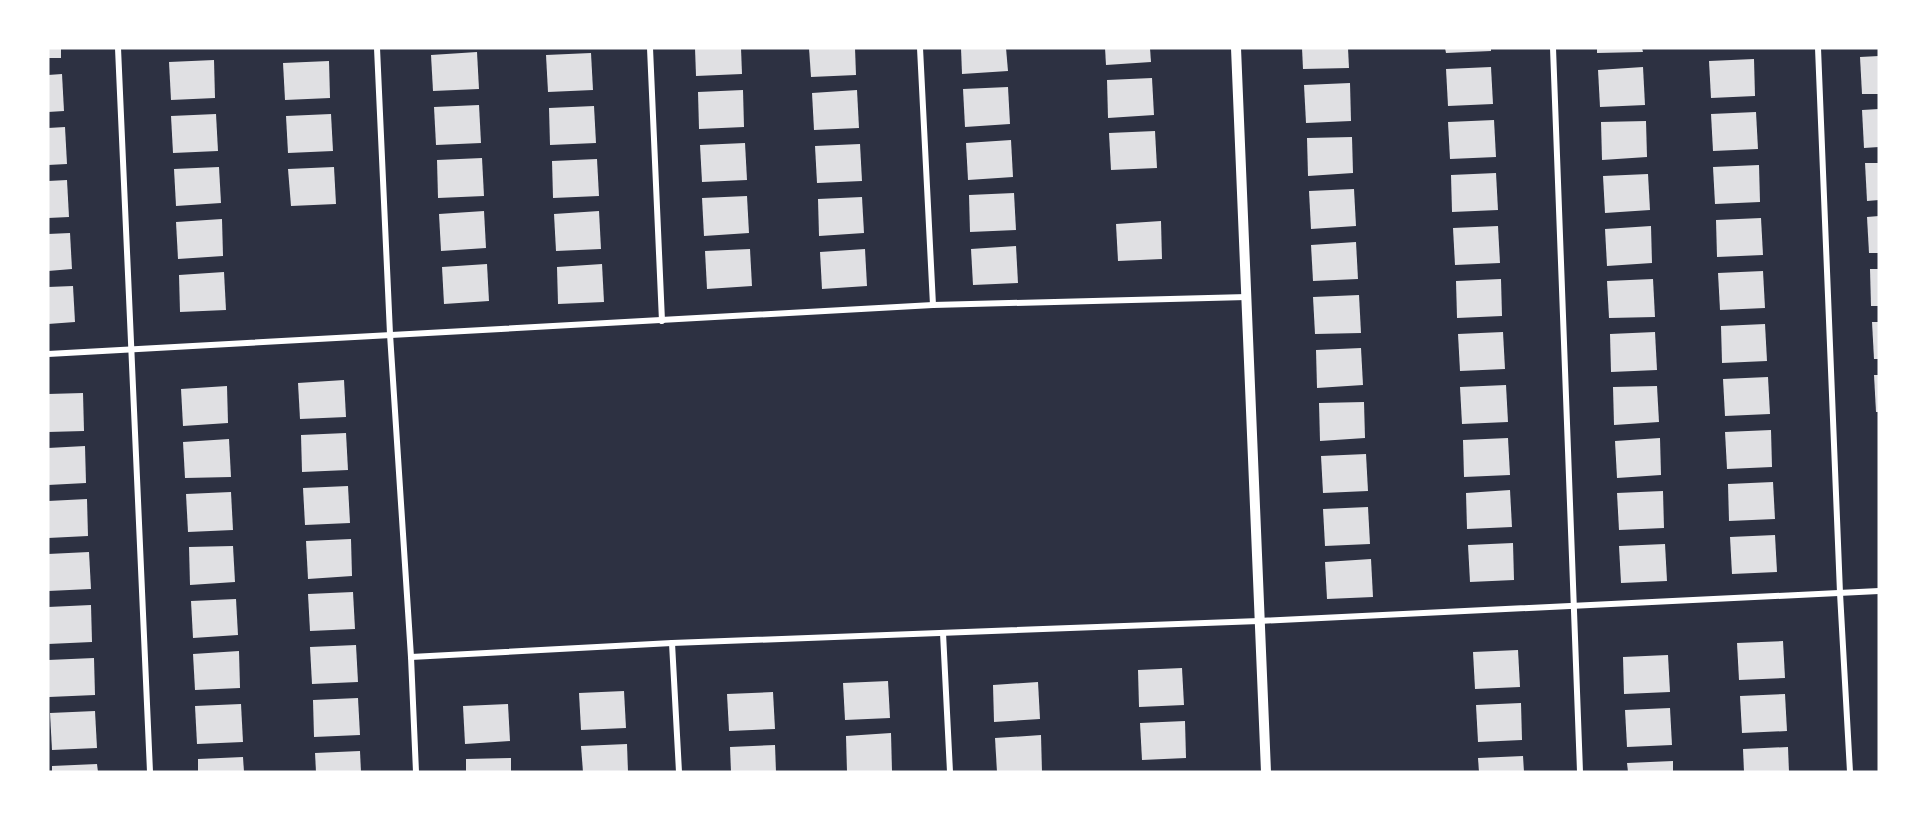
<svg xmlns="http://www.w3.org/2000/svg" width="1927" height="820" font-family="Merriweather,serif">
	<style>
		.building { fill: #e0e0e3 }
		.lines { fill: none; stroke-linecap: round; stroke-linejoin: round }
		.minor { stroke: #fff; stroke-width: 6 }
		.tertiary { stroke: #fff; stroke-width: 10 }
	</style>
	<rect width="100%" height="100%" fill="#2d3142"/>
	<g class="building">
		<rect x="48" y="48" width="13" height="10"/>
		<polygon points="695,48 741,48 742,74 696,76"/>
		<polygon points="809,48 855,48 856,75 811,77"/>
		<polygon points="961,48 1006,48 1008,71 962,74"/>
		<polygon points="1105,48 1150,48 1151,62 1106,65"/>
		<polygon points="1302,48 1348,48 1349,68 1303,69"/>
		<polygon points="1445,48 1491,48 1491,51 1446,53"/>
		<polygon points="1597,48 1642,48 1643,52 1597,53"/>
		<polygon points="477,52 479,89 433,91 431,55"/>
		<polygon points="591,53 593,90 548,92 546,55"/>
		<polygon points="1879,56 1879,94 1862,94 1860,57"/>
		<polygon points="1754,59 1755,96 1711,98 1709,61"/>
		<polygon points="214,60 215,98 171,100 169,62"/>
		<polygon points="329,61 330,98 285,100 283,63"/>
		<polygon points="1491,67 1493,104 1448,106 1446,69"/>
		<polygon points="1643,67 1645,105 1600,107 1598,70"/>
		<polygon points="62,74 64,111 48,112 48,75"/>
		<polygon points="1152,78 1154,115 1108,118 1107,80"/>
		<polygon points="1350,83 1351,121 1306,123 1304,85"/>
		<polygon points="1008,87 1010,124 965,127 963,89"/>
		<polygon points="743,90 744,127 699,129 698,92"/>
		<polygon points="857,90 859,128 814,130 812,93"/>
		<polygon points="479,105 481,143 436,145 434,107"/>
		<polygon points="594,106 596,143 550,145 549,108"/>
		<polygon points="1879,109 1879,147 1864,148 1862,110"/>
		<polygon points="1756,112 1758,149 1713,151 1711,114"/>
		<polygon points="216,114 218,151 173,153 171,116"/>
		<polygon points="331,114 333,151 288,153 286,116"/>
		<polygon points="1494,120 1496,157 1450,159 1448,122"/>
		<polygon points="1646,121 1647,157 1602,160 1601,122"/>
		<polygon points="65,127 67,164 48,165 48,128"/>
		<polygon points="1155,131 1157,168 1111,170 1109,133"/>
		<polygon points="1352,137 1353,173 1308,176 1307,138"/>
		<polygon points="1011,140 1013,177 968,180 966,143"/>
		<polygon points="745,143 747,180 702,182 700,145"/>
		<polygon points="860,144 862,181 817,183 815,146"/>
		<polygon points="482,158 484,196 438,198 437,160"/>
		<polygon points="597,159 599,196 553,198 552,161"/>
		<polygon points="1865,163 1879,163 1879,200 1867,201"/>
		<polygon points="1759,165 1760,202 1715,204 1713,167"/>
		<polygon points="219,167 221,203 176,206 174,169"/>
		<polygon points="334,167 336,204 291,206 288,169"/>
		<polygon points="1496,173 1498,210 1452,212 1451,175"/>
		<polygon points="1648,174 1650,210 1605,213 1603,176"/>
		<polygon points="67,180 69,217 48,218 48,181"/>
		<polygon points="1354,189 1356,226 1311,229 1309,191"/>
		<polygon points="1014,193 1016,230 970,232 969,195"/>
		<polygon points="747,196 749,233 704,236 702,198"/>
		<polygon points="862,197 864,233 819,236 818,199"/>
		<polygon points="484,211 486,248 441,251 439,214"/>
		<polygon points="599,211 601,249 556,251 554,214"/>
		<polygon points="1879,216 1879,253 1869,253 1867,217"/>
		<polygon points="1761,218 1763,255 1717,257 1716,220"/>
		<polygon points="222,219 223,256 178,259 176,222"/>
		<polygon points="1161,221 1162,259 1118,261 1116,224"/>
		<polygon points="1498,226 1500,263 1455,265 1453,228"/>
		<polygon points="1651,226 1652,263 1607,266 1605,229"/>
		<polygon points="70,233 72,269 48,271 48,234"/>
		<polygon points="1356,242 1358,279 1313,281 1311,245"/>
		<polygon points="1016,246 1018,283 973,285 971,249"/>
		<polygon points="750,249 752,286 707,289 705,251"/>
		<polygon points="865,249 867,286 822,289 820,252"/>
		<polygon points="487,264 489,301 444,304 442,267"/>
		<polygon points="602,264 604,302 558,304 557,267"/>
		<polygon points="1870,269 1879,269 1879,306 1871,306"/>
		<polygon points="1763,271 1765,308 1720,310 1718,273"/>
		<polygon points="224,272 226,310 180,312 179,275"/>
		<polygon points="1501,279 1502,316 1457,318 1456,281"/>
		<polygon points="1653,279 1655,317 1609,318 1607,281"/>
		<polygon points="73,286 75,322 48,324 48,287"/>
		<polygon points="1359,295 1361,333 1315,334 1313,297"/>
		<polygon points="1872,322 1879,322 1879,359 1874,359"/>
		<polygon points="1765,324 1767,361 1722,363 1721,326"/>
		<polygon points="1503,332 1505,369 1460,371 1458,334"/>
		<polygon points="1655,332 1657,370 1611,372 1610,334"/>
		<polygon points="1361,348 1363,385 1317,388 1316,350"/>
		<polygon points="1874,375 1879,375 1879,412 1876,412"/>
		<polygon points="1768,377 1770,414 1725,416 1723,379"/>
		<polygon points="344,380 346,417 300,419 298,383"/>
		<polygon points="1506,385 1508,422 1462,424 1460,387"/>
		<polygon points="227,386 228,423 183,426 181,389"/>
		<polygon points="1657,386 1659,422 1614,425 1613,387"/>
		<polygon points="83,393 84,431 48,432 48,394"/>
		<polygon points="1364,402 1365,438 1320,441 1319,403"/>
		<polygon points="1771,430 1772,467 1727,469 1725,432"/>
		<polygon points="346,433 348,470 302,472 301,435"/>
		<polygon points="1508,438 1510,475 1464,477 1463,440"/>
		<polygon points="1660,438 1661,475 1617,478 1615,441"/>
		<polygon points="229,439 231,477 185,478 183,442"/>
		<polygon points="85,446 86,483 48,485 48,448"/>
		<polygon points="1366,454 1368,491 1323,493 1321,456"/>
		<polygon points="1773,482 1775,519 1729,521 1728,484"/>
		<polygon points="348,486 350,523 305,525 303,488"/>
		<polygon points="1510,490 1512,527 1467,529 1466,493"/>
		<polygon points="1663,491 1664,528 1619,530 1617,493"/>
		<polygon points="231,492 233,530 188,532 186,494"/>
		<polygon points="87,499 88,536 48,538 48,501"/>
		<polygon points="1368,507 1370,544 1325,546 1323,509"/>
		<polygon points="1775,535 1777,572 1732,574 1730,537"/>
		<polygon points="351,539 352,576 308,579 306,541"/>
		<polygon points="1513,543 1514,580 1470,582 1468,545"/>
		<polygon points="1665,544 1667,581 1621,583 1619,546"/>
		<polygon points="233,546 235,582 190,585 189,547"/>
		<polygon points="89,552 91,589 48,591 48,554"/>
		<polygon points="1371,559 1373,597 1327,599 1325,562"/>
		<polygon points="353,592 355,629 310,631 308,594"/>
		<polygon points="236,599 238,635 193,638 191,601"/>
		<polygon points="91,605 92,642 48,644 48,607"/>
		<polygon points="1783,641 1785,678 1739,680 1737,643"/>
		<polygon points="356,645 358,682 312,684 310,647"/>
		<polygon points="1518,650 1520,687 1475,689 1473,652"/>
		<polygon points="239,651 240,688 195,690 193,654"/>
		<polygon points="1668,655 1670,692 1624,694 1623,657"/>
		<polygon points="94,658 95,695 49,697 48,660"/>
		<polygon points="1182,668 1184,705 1139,707 1138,670"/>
		<polygon points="888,681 890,718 845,720 843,683"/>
		<polygon points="1038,682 1040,719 994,722 993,685"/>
		<polygon points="624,691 626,728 581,730 579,693"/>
		<polygon points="773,692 775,729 729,731 727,694"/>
		<polygon points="1785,694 1787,731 1742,733 1740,696"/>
		<polygon points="358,698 360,735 314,737 313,700"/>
		<polygon points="1521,703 1522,740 1478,742 1476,705"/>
		<polygon points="241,704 243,742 197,744 195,706"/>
		<polygon points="508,704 510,741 465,744 463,706"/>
		<polygon points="1670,708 1672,745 1627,747 1625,710"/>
		<polygon points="95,711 97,748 52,750 50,713"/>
		<polygon points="1185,721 1186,758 1142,760 1140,723"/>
		<polygon points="891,733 892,771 847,772 846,736"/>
		<polygon points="1041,735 1042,772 997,772 995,738"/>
		<polygon points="627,744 628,772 583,772 581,746"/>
		<polygon points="775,745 776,772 731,772 730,747"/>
		<polygon points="1788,747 1789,772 1744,772 1743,749"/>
		<polygon points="360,751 361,772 316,772 315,753"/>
		<polygon points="1523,756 1524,772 1479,772 1478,758"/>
		<polygon points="243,757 244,772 198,772 198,759"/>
		<polygon points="511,758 511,772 466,772 466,759"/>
		<polygon points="1673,761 1673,772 1628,772 1627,763"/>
		<polygon points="97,764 98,772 52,772 52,766"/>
	</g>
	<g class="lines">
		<g class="minor">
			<polyline points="118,48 150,772"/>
			<polyline points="377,48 390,334 411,657 416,772"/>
			<polyline points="650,48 662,321"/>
			<polyline points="920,48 933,305"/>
			<polyline points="1553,48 1580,772"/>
			<polyline points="1818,48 1840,593 1850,772"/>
			<polyline points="48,354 933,305 1247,297"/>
			<polyline points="943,633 950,772"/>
			<polyline points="672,643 679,772"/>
			<polyline points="411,657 672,643 1259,621 1879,591"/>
		</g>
		<polyline class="tertiary" points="1236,48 1266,772"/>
	</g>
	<rect width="1927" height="820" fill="none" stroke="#ffffff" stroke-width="99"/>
</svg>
